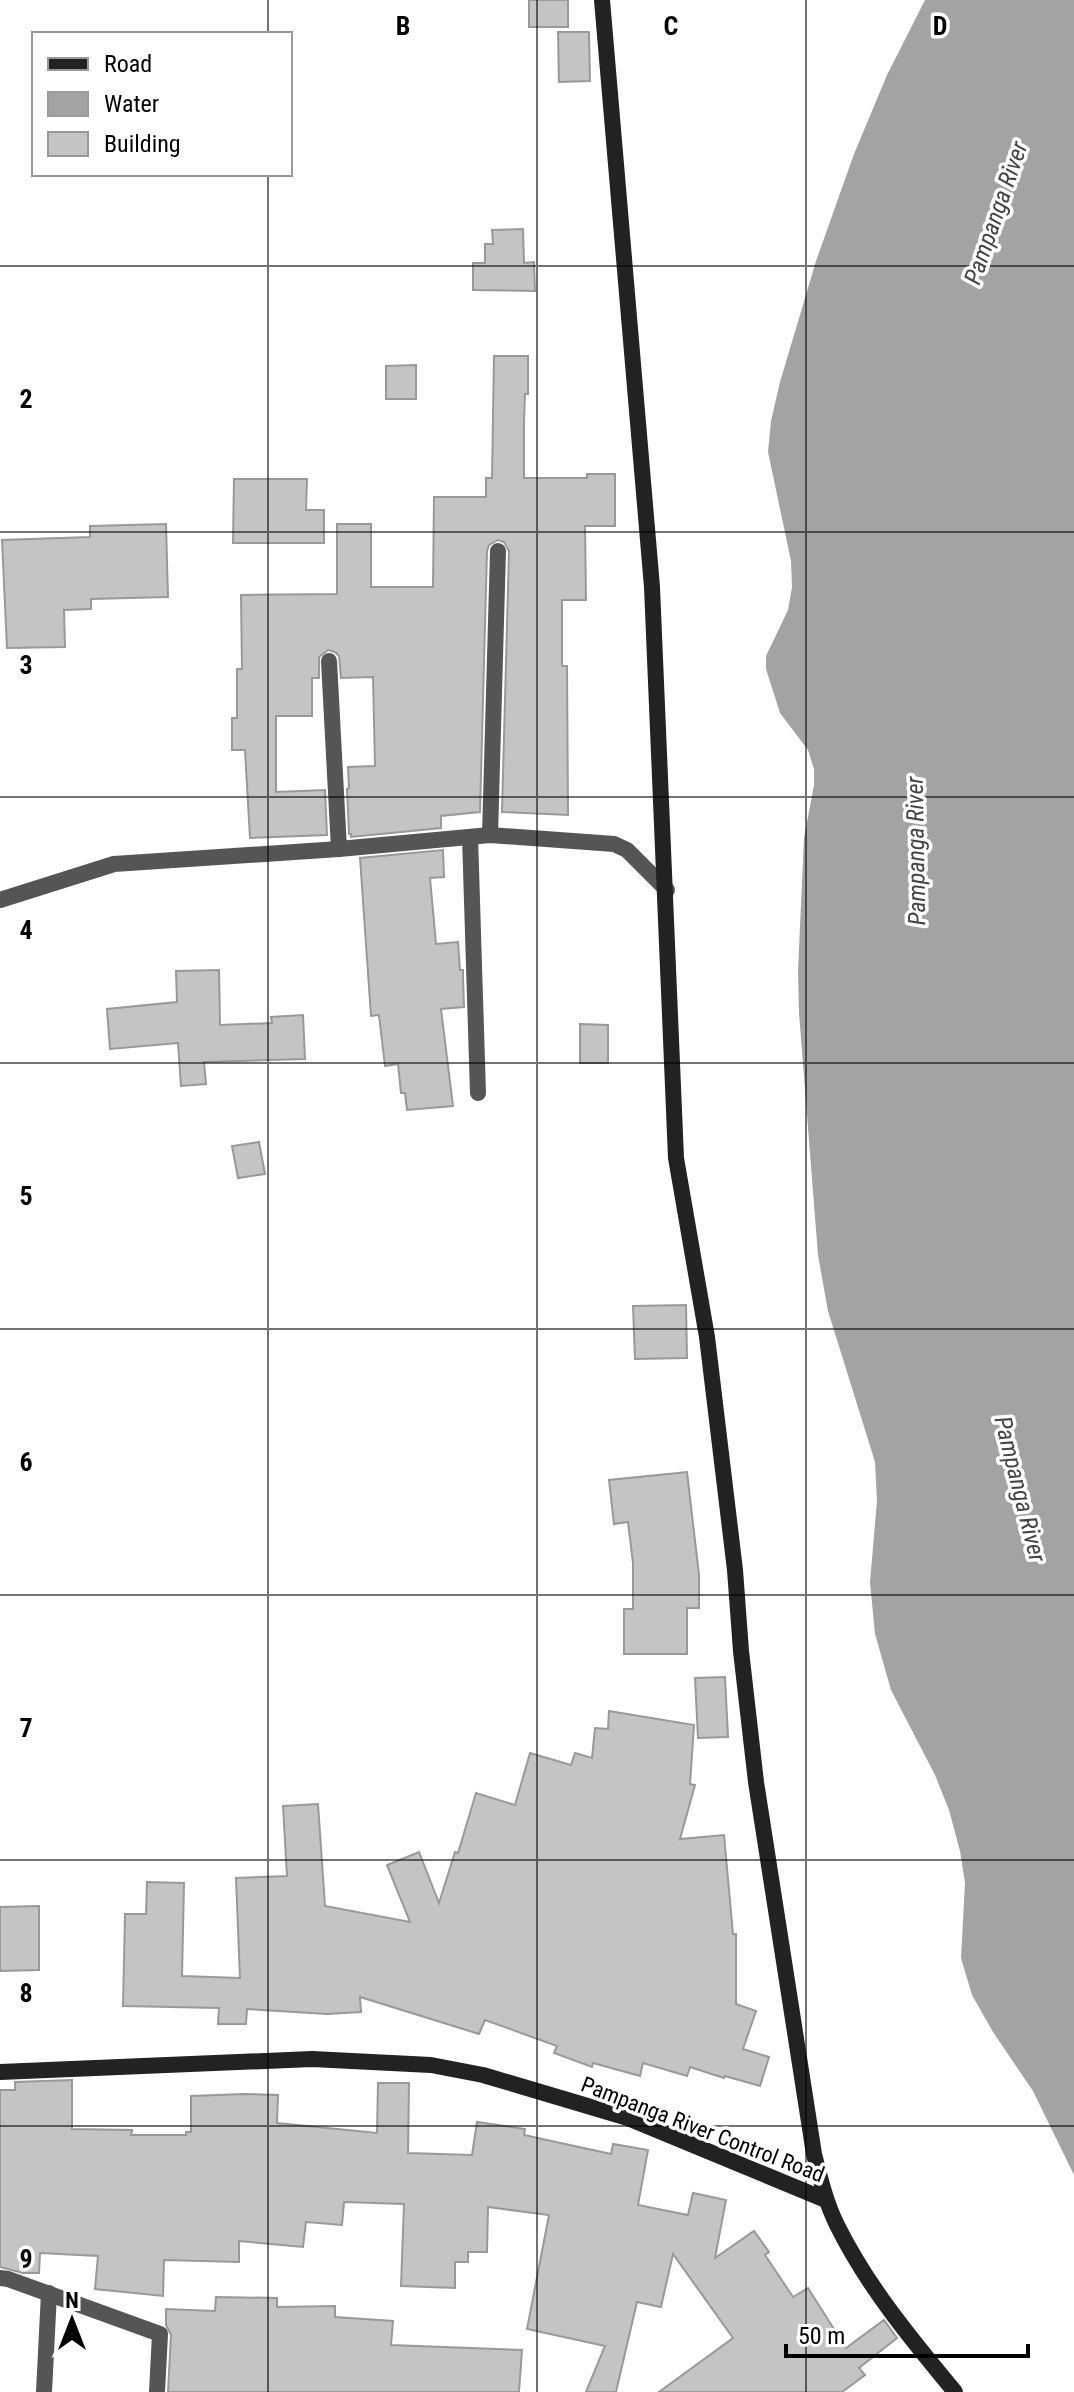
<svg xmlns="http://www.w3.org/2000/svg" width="1074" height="2392" font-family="'Roboto Condensed',sans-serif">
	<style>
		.water { fill: #a3a3a3 }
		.building { fill: #c4c4c4; stroke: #999; stroke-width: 2 }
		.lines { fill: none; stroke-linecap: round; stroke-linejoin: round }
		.street { stroke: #555; stroke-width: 16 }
		.secondary { stroke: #222; stroke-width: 16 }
		.grid { fill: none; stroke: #000; stroke-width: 2; stroke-opacity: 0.55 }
		.labels { text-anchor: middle; stroke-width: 7; stroke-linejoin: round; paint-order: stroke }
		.street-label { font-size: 22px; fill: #000; stroke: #fff }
		.water-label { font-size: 24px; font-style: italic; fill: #444; stroke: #fff }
		.grid-label { font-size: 26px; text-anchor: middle; font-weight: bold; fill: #000; stroke: #fff; stroke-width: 7; stroke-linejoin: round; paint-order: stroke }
	</style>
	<rect width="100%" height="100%" fill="#fff"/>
	<polygon class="water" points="925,0 1074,0 1074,2175 1033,2091 993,2032 972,1995 961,1958 965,1883 960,1851 949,1810 935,1775 891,1690 875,1634 870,1582 877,1501 875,1462 828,1311 818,1255 799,1013 798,971 804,838 814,785 814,769 808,750 780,713 766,669 766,656 788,610 792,587 791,561 768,452 771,421 780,382 816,261 854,154 887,75"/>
	<g class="building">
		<rect x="529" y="0" width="39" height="27"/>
		<polygon points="558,32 589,32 590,81 559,82"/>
		<polygon points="523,229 524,263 534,262 535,291 473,290 473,263 485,263 485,244 493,244 492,230"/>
		<polygon points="494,356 528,356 528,394 525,394 524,421 524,478 587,478 587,474 615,474 615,526 585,526 586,600 562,600 562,666 567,666 568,815 502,812 509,551 504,542 498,540 489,545 487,551 480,812 441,816 441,828 351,837 351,834 349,834 347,789 349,788 348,767 375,766 373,677 341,678 339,656 335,652 328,650 319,657 319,678 312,678 312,716 276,716 276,792 325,790 327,835 250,838 245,750 232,750 232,718 237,718 237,669 242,669 241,595 337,594 337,524 371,524 371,587 433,587 434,497 486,497 486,478 492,478"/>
		<polygon points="416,365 416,399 386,399 386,366"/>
		<polygon points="234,479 307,479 306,510 324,510 324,543 233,543"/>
		<polygon points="166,524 168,597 91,599 91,609 64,610 65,647 7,648 2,540 90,537 90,526"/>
		<polygon points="443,850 444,877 430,878 436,944 458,942 460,970 463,970 463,978 464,1007 441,1009 453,1106 407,1110 405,1093 401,1093 398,1064 385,1066 379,1015 371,1016 360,858"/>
		<polygon points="219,970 220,1025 272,1023 271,1017 303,1015 305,1059 204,1062 206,1084 181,1086 178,1043 110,1049 107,1009 177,1002 176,971"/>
		<polygon points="580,1024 608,1025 608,1063 580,1063"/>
		<polygon points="259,1142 265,1174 238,1178 232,1146"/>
		<polygon points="686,1305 687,1358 635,1359 633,1306"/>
		<polygon points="687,1472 699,1575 699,1608 687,1608 687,1654 624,1654 624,1609 633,1609 633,1563 628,1522 614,1524 609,1480"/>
		<polygon points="725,1677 728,1737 698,1738 695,1678"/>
		<polygon points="609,1711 694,1725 690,1784 695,1785 680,1839 724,1835 733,1934 736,1934 736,2004 756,2011 743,2049 769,2057 760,2086 725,2076 724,2078 690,2067 687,2076 643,2063 640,2076 593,2063 592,2067 554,2053 557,2046 485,2020 479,2034 360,1997 361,2012 327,2014 247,2009 246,2024 218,2024 219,2008 123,2006 125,1914 146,1914 147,1882 184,1883 182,1976 240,1978 236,1878 287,1876 283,1806 318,1804 325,1906 410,1922 387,1865 419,1852 439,1903 455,1852 458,1853 476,1793 515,1805 530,1753 571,1765 575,1753 592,1758 595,1728 608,1729"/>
		<polygon points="39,1906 39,1970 0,1971 0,1907"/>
		<polygon points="72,2080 72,2129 132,2130 131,2135 186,2135 186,2132 191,2132 191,2096 244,2094 278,2095 277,2123 377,2133 378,2083 409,2083 408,2153 472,2155 477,2122 525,2129 524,2135 611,2154 613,2144 648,2150 638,2205 688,2215 693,2193 726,2200 715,2258 754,2231 769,2252 765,2255 793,2297 808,2288 846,2348 884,2320 897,2338 859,2368 865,2375 842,2392 659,2392 733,2338 673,2254 661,2307 637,2302 616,2392 586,2392 605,2346 527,2329 549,2215 488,2207 487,2252 468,2252 468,2262 455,2262 455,2288 401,2286 404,2204 344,2202 342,2225 306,2222 303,2247 239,2241 239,2262 164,2260 163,2296 95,2289 98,2256 40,2253 39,2273 23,2273 0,2267 0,2090 15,2090 15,2082"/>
		<polygon points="216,2297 277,2298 277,2307 335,2306 335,2317 393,2321 391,2345 522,2350 519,2392 168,2392 171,2335 166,2325 166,2309 215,2311"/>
	</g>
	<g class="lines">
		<g class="street">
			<polyline points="329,661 339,849"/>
			<polyline points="490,835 498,551"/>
			<polyline points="470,837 478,1093"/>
			<polyline points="0,900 114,864 339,849 490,835 614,844 627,850 667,890"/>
			<polyline points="0,2278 8,2279 160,2334 157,2392"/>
			<polyline points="44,2392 49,2293"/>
		</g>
		<g class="secondary">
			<path d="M 602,0 L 652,587 L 676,1158 L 707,1337 L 735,1570 L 741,1651 L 756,1782 L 814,2154 C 820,2178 826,2203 837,2225 C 867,2286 912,2340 955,2392"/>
			<polyline points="0,2072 312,2059 431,2065 483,2075 628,2118 826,2200"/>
		</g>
	</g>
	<path class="grid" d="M 268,0 L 268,34M 537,0 L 537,2392M 806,0 L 806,2392M 268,174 L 268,2392M 0,266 L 1074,266M 0,532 L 1074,532M 0,797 L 1074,797M 0,1063 L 1074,1063M 0,1329 L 1074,1329M 0,1595 L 1074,1595M 0,1860 L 1074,1860M 0,2126 L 1074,2126"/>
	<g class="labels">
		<g class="street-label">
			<text transform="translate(703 2129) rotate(21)" y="8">Pampanga River Control Road</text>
		</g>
		<g class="water-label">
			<text transform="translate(996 213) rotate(-71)" y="8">Pampanga River</text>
			<text transform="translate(916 851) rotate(-91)" y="8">Pampanga River</text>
			<text transform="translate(1020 1489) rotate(76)" y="8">Pampanga River</text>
		</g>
	</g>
	<g class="grid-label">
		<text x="403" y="35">B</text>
		<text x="671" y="35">C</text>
		<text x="940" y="35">D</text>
		<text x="26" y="408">2</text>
		<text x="26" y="674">3</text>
		<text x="26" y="939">4</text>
		<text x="26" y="1205">5</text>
		<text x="26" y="1471">6</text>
		<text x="26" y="1737">7</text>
		<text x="26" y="2002">8</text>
		<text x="26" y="2268">9</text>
	</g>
	<rect x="32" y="32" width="260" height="144" fill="#ffffff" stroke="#999999" stroke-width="2"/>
	<rect x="48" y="58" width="40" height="12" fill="#222222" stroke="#999999" stroke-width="2"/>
	<text x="104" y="72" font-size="24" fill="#000000">Road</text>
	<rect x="48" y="92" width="40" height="24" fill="#a3a3a3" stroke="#999999" stroke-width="2"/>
	<text x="104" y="112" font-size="24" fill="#000000">Water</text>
	<rect x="48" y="132" width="40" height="24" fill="#c4c4c4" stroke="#999999" stroke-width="2"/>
	<text x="104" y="152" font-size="24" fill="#000000">Building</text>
	<g transform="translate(72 2320)" stroke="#ffffff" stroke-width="6" paint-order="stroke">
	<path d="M0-6L14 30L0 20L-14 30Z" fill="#000000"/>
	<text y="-12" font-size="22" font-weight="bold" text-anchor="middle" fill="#000000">N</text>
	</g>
	<path d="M786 2344v12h242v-12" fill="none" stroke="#000000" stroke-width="4"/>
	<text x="798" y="2344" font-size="24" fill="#000000" stroke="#ffffff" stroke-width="6" paint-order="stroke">50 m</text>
</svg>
